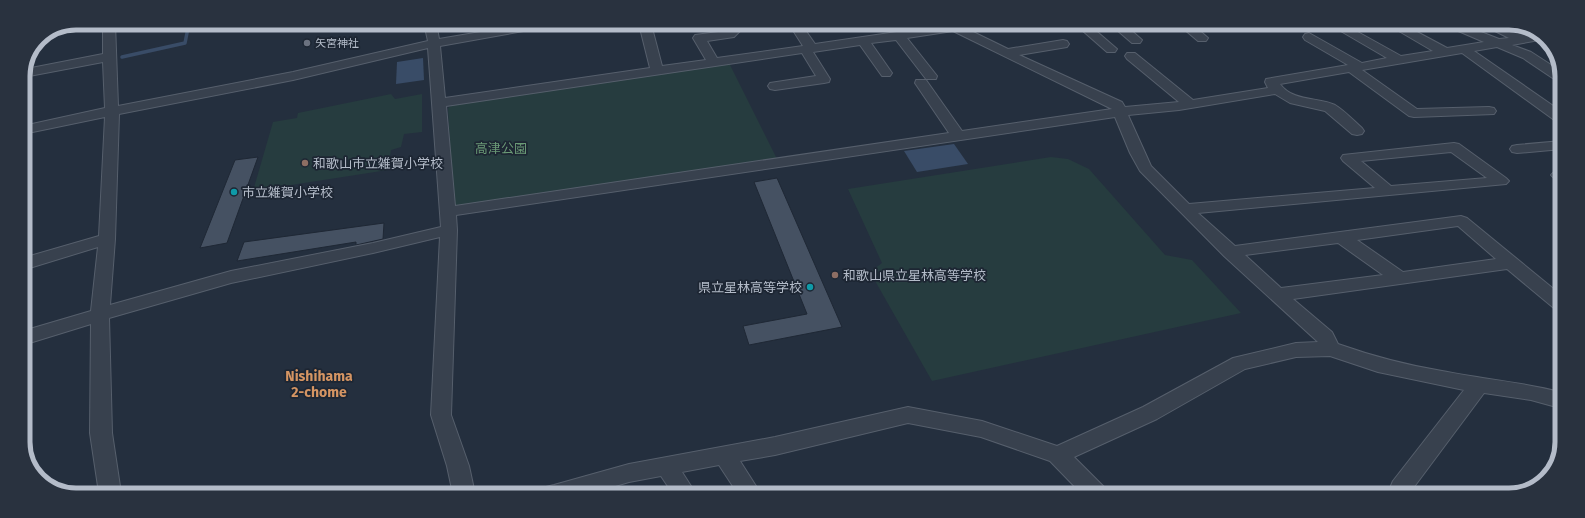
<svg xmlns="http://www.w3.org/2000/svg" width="1585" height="518" font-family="'Fira Sans','Noto Sans JP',sans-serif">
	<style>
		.green { fill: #263c3f }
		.water { fill: #394c67 }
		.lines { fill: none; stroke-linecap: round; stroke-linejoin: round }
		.stream { stroke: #394c67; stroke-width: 3.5 }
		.building { fill: #455162; stroke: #1f2835 }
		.minor-casing { stroke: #565f6c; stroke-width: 2 }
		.minor { fill: #38414e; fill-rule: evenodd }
		.worship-dot { fill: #6b7280; stroke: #1d2633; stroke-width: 1.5 }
		.education-dot { fill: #8d6e63; stroke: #1d2633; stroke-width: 1.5 }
		.culture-dot { fill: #0f9aa8; stroke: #1d2633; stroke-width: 1.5 }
		.labels { text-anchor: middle; stroke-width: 3.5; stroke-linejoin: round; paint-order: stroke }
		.far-poi-label { font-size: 11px; fill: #b4bcc9; stroke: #1d2633; text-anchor: start }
		.park-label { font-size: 13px; fill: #6b9a76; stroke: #1d2633 }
		.poi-label { font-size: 13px; fill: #b4bcc9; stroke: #1d2633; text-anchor: start }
		.neighbourhood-label { font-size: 14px; font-weight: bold; fill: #d59563; stroke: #1d2633 }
		.rim { fill: none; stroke: #b4bcc9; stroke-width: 5 }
	</style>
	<rect width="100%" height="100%" fill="#242f3e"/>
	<g class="green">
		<polygon points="729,63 777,159 457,206 453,205 448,108 454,104"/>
		<polygon points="391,94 395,99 422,94 422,132 404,134 401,147 391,150 388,170 253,191 273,122 297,118 298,113"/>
		<polygon points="1051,157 1068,159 1089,169 1165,255 1192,260 1241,313 932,381 870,272 882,263 848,189"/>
	</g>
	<g class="water">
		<polygon points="423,58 424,80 396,84 397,62"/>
		<polygon points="954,144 968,164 917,172 904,151"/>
	</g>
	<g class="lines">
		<polyline class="stream" points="122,57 185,43 189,23"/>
	</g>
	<g class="building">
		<polygon points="258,157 227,243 200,248 235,160"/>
		<polygon points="777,178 842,327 749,345 743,326 807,314 754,182"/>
		<polygon points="384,223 383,239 356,245 356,242 237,261 244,242"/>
	</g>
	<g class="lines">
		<defs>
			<g id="minor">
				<path d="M 103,23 L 115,23 L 118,106 L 293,72 L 428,41 L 424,23 L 436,23 L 439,39 L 528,24 L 552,24 L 550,26 L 546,27 L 440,46 L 445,98 L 650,68 L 639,24 L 651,24 L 662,66 L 706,60 L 693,38 L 695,35 L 726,31 L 734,24 L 752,24 L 750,26 L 743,28 L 734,37 L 707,41 L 717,58 L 803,46 L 789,24 L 801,24 L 815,44 L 951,24 L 984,24 L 982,26 L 967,29 L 1008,49 L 1063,40 L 1067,41 L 1069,44 L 1067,47 L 1019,55 L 1122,102 L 1125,107 L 1179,102 L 1127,59 L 1125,56 L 1127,53 L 1135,53 L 1193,100 L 1268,88 L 1265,82 L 1266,79 L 1348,65 L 1305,40 L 1303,37 L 1305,34 L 1309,33 L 1362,63 L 1387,58 L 1339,30 L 1337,28 L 1342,25 L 1347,26 L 1401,56 L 1433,51 L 1392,27 L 1390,25 L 1404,25 L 1447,48 L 1484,42 L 1449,27 L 1447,25 L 1463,25 L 1499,39 L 1509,38 L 1487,27 L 1485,25 L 1500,25 L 1523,35 L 1536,33 L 1545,39 L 1512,45 L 1531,52 L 1562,72 L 1562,82 L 1557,81 L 1523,58 L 1497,47 L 1474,51 L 1562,112 L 1562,123 L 1557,122 L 1462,53 L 1362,70 L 1417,109 L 1489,107 L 1494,108 L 1496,111 L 1494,114 L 1414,117 L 1409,116 L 1349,72 L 1280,84 C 1293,102 1319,97 1335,105 C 1345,111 1354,121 1362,128 L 1364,131 L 1362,134 L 1357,135 L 1352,134 L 1325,111 L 1290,103 L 1275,94 L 1179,110 L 1128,115 L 1151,166 L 1189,204 L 1375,188 L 1343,161 L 1341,158 L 1343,155 L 1454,143 L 1459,144 L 1506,178 L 1509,181 L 1506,184 L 1198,213 L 1235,246 L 1461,216 L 1467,218 L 1561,295 L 1561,311 L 1555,309 L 1507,269 L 1293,299 L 1332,332 L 1338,344 C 1372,356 1406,365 1442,371 C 1482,379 1521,382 1560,392 L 1560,408 L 1531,400 L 1484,393 L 1408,495 L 1393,495 L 1390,488 L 1393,481 L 1464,390 L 1378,372 L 1330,356 L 1296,357 L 1245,369 L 1157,419 L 1074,457 L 1104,487 L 1107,494 L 1082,494 L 1050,461 L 981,437 L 908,423 L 775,455 L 740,461 L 761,494 L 738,494 L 719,465 L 682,472 L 696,494 L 673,494 L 661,476 L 629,482 L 588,494 L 543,494 L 546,487 L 554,485 L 629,464 L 775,437 L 908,407 L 982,421 L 1057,446 L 1143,407 L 1233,358 L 1296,343 L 1318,342 L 1224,256 L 1140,171 L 1130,153 L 1115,117 L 456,215 L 457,230 L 451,415 L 469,466 L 475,494 L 453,494 L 447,466 L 431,415 L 440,237 L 373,253 L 231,283 L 109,318 L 112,433 L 121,493 L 99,493 L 90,433 L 91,324 L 23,345 L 23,331 L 91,311 L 98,247 L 23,270 L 23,258 L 99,236 L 105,117 L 23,134 L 23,126 L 105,108 L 103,62 L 24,77 L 23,76 L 26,69 L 103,54 ZM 953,31 L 1112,109 L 962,131 L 926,80 L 916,80 L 915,83 L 949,133 L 455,206 L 446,106 L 802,53 L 816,76 L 770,83 L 768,86 L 770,89 L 775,90 L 824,83 L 829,82 L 830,79 L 813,52 L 860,45 L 882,76 L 890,76 L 892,73 L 871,43 L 896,40 L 926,79 L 936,79 L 937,76 L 907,38 ZM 428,48 L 441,227 L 373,243 L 231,271 L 110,305 L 115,239 L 119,114 L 293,80 ZM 1451,152 L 1487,178 L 1391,186 L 1361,161 ZM 1458,226 L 1496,259 L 1403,272 L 1357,240 ZM 1338,243 L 1383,275 L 1281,288 L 1245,255 Z"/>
				<polygon points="1075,24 1088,24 1117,49 1115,52 1107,52"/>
				<polygon points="1110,24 1124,24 1142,40 1140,43 1132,43"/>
				<polygon points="1178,24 1192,24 1208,38 1206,41 1198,41"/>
				<polygon points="1562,141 1562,149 1517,153 1512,152 1510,149 1512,146 1517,145"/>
				<polygon points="1559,170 1561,171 1561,181 1554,178 1551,175 1554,172"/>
			</g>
		</defs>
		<use href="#minor" class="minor-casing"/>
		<use href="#minor" class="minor"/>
	</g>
	<circle class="worship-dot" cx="307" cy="43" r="4"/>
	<g class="education-dot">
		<circle cx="305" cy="163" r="4"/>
		<circle cx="835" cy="275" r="4"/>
	</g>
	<g class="culture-dot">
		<circle cx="234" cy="192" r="4"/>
		<circle cx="810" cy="287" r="4"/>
	</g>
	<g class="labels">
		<g class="far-poi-label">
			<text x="315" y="47">矢宮神社</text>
		</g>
		<g class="park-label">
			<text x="501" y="153">高津公園</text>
		</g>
		<g class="poi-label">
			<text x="313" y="168">和歌山市立雑賀小学校</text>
			<text x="242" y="197">市立雑賀小学校</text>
			<text x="843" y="280">和歌山県立星林高等学校</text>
			<text x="802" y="292" text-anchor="end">県立星林高等学校</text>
		</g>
		<g class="neighbourhood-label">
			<text x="319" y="381">Nishihama<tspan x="319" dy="16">2-chome</tspan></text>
		</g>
	</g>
	<path d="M0 0H1585V518H0ZM76 30H1509A46 46 0 0 1 1555 76V442A46 46 0 0 1 1509 488H76A46 46 0 0 1 30 442V76A46 46 0 0 1 76 30Z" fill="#29323f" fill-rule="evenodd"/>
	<path class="rim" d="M76 30H1509A46 46 0 0 1 1555 76V442A46 46 0 0 1 1509 488H76A46 46 0 0 1 30 442V76A46 46 0 0 1 76 30Z"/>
</svg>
